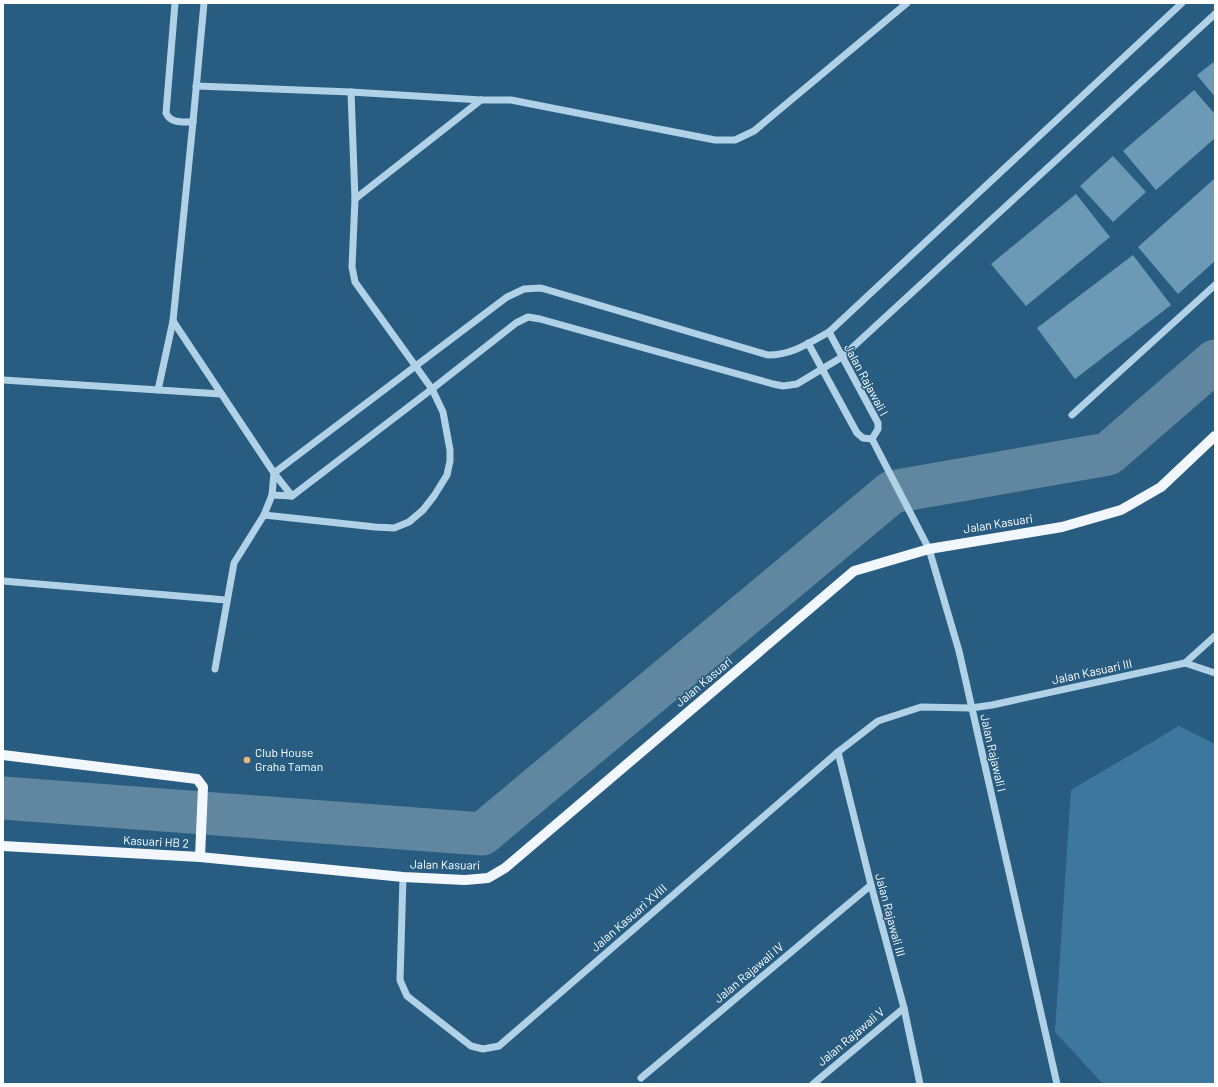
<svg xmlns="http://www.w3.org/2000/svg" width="1218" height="1087" font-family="Barlow,sans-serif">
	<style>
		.green { fill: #3d779e }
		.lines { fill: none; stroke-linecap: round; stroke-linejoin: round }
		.river { stroke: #61869f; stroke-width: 43 }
		.building { fill: #6c99b6 }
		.minor { stroke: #b0d1e6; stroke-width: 7 }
		.major { stroke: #f1f7fd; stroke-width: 10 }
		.poi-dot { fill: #edb877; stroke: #285d81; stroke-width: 1.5 }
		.labels { text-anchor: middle; stroke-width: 3; stroke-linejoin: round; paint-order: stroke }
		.street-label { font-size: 12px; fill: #fff; stroke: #285d81 }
		.poi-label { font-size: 12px; fill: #fff; stroke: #285d81; text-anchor: start }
	</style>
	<rect width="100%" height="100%" fill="#285d81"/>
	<polygon class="green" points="1179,726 1215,744 1215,1084 1103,1084 1055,1032 1071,790"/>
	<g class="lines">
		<polyline class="river" points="3,798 482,834 892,492 1108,454 1215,361"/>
	</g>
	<g class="building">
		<polygon points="1215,61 1215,97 1197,75"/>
		<polygon points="1194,90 1215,114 1215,138 1156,190 1123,151"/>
		<polygon points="1113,156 1146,192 1113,222 1080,186"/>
		<polygon points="1214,179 1215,261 1178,294 1138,247"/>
		<polygon points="1076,194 1110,237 1026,306 991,264"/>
		<polygon points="1133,255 1171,305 1075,379 1037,328"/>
	</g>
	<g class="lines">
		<g class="minor">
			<path d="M 175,3 L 166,113 C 171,124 183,122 193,122"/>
			<polyline points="196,86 351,92 481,100 511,100 715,140 735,140 754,131 907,3"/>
			<polyline points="355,199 481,100"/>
			<polyline points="173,321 274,473 292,496"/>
			<polyline points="829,332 878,423 878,429 872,439"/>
			<polyline points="808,343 857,433 863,438 872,439"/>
			<polyline points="3,380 221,394"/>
			<polyline points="158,390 173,321 193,122 204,3"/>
			<polyline points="1072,415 1215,285"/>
			<polyline points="872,439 929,549 959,651 1057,1084"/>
			<polyline points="272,495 292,496 432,389 516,323 528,317 540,319 773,384 783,386 797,384 842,357 1215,14"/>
			<polyline points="264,515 375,527 394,528 409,522 423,510 434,496 447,475 450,461 450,450 443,412 432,389 355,282 352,267 355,199 351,92"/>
			<polyline points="3,581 226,600"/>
			<polyline points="1185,663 1215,636"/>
			<path d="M 215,669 L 234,563 L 264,515 L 272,495 L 274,473 L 507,297 L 524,289 L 541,288 L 768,355 C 792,355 809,343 829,332 L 1182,3"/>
			<polyline points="838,752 871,885 904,1008 920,1084"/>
			<polyline points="403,877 400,980 407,996 471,1046 483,1049 499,1046 838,752 878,721 921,707 971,708 992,705 1185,663 1215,673"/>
			<polyline points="641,1078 871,885"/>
			<polyline points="813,1084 904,1008"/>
		</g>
		<g class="major">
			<polyline points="3,755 197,779 203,787 200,857"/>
			<polyline points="3,846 200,857 403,877 465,880 488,878 505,868 854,571 929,549 1062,527 1121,510 1161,487 1215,436"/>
		</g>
	</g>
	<circle class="poi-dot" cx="247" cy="760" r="4"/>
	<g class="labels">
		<g class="street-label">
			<text transform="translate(866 380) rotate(62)" y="4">Jalan Rajawali I</text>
			<text transform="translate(998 524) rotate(-9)" y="4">Jalan Kasuari</text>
			<text transform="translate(1092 672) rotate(-12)" y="4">Jalan Kasuari III</text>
			<text transform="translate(704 682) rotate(-40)" y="4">Jalan Kasuari</text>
			<text transform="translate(993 753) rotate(77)" y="4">Jalan Rajawali I</text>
			<text transform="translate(156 842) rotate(3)" y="4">Kasuari HB 2</text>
			<text transform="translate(445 865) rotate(1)" y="4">Jalan Kasuari</text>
			<text transform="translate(890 915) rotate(75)" y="4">Jalan Rajawali III</text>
			<text transform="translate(629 918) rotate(-41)" y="4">Jalan Kasuari XVIII</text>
			<text transform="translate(749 973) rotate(-40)" y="4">Jalan Rajawali IV</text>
			<text transform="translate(851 1037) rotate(-40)" y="4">Jalan Rajawali V</text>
		</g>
		<g class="poi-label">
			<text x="255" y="757">Club House<tspan x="255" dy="14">Graha Taman</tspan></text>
		</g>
	</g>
	<rect width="1218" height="1087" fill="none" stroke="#ffffff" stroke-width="8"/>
</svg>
